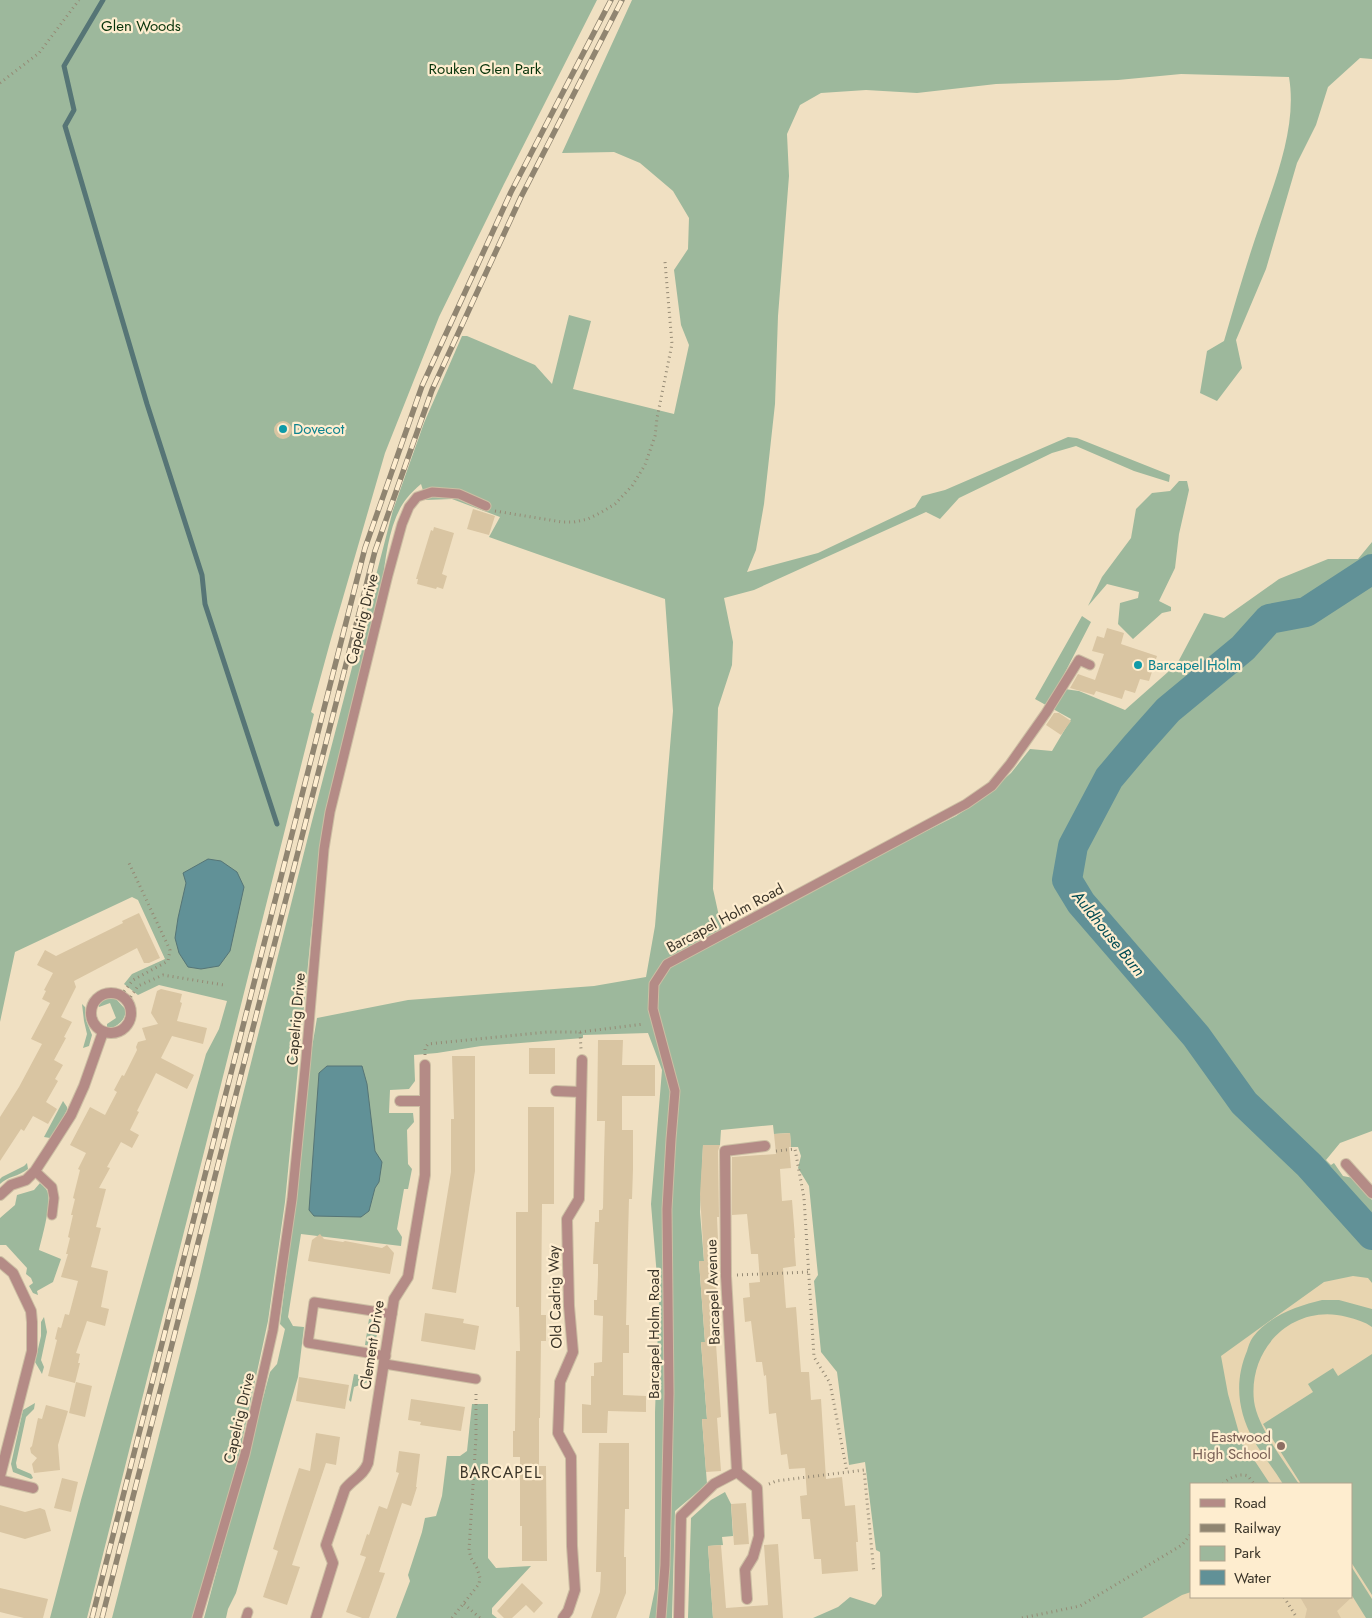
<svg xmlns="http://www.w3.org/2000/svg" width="1372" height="1618" font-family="Jost,sans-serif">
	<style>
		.built { fill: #e8d5b0 }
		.green { fill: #9db89c }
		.water { fill: #619197; stroke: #567576 }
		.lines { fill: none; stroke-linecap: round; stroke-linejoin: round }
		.stream { stroke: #567576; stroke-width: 5 }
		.river { stroke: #619197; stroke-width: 30 }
		.building { fill: #d9c5a2 }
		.service-casing { stroke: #ccbea3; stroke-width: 11 }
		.minor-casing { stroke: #ccbea3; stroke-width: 12 }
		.path { stroke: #958a75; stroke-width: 3; stroke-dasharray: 1 4; stroke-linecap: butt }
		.service { stroke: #b48b86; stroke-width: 9 }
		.minor { stroke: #b48b86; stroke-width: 10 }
		.rail-casing { stroke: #908571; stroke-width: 5.5 }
		.rail { stroke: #feedcf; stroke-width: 4; stroke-dasharray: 11; stroke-linecap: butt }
		.culture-dot { fill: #0f9aa8; stroke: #feedcf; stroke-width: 2 }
		.education-dot { fill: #8d6e63; stroke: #feedcf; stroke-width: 2 }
		.labels { text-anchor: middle; stroke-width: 4.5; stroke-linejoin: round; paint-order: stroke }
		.park-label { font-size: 15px; fill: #07330a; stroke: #feedcf }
		.culture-label { font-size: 15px; fill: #0d838f; stroke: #feedcf; text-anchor: start }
		.street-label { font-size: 15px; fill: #3b3529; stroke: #feedcf }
		.education-label { font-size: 15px; fill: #785e54; stroke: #feedcf; text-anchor: end }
		.water-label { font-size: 16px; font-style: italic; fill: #004b53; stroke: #feedcf }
		.neighbourhood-label { font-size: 16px; letter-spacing: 1px; fill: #3b3529; stroke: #feedcf }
	</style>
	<rect width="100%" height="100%" fill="#f0e0c2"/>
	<polygon class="built" points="1372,1235 1372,1618 942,1618 1191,1518 1191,1597 1351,1597 1351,1484 1198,1484 1186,1354"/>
	<g class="green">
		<polygon points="0,0 597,0 504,184 439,317 385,453 331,639 311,712 314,714 87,1618 50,1618 81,1500 206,1054 219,1029 227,1001 159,985 138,995 124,984 132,974 165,959 138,900 132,897 15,952 0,1022"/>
		<path d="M 632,0 L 1372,0 L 1372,59 L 1360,58 L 1328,87 L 1316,125 L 1297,163 L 1266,269 L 1236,340 L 1242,368 L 1217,401 L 1200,393 L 1207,351 L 1224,341 C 1234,307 1244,272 1255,239 C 1272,188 1298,130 1289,77 L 1181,74 L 1118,80 L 996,84 L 917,93 L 866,90 L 821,93 L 800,105 L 787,134 L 789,176 L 778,316 L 775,404 L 764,504 L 756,550 L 747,572 L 818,553 L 915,507 L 922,496 L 945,490 L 1068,437 L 1077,438 L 1170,475 L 1169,482 L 1134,471 L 1076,446 L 1052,453 L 959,498 L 940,519 L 926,512 L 754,590 L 724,598 L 733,642 L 732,665 L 718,708 L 713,889 L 724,939 L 832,878 L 956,816 L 984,797 L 1011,773 L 1030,749 L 1052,751 L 1071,719 L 1035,699 L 1082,616 L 1091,622 L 1057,688 L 1079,691 L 1125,710 L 1177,664 L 1204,613 L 1224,618 L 1279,579 L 1328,559 L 1358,559 L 1372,542 L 1372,1131 L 1340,1143 L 1326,1160 L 1331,1165 L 1334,1163 L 1343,1176 L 1353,1178 L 1372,1200 L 1372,1283 L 1368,1278 L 1353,1276 L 1324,1282 L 1221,1356 L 1228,1394 L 1241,1440 L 1270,1484 L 1191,1484 L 1191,1592 L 1182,1595 L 1142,1618 L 813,1618 L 838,1607 L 850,1597 L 875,1605 L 882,1596 L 880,1552 L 876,1550 L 865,1462 L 849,1465 L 837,1372 L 821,1352 L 814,1281 L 818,1275 L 809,1186 L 798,1168 L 801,1156 L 798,1147 L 791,1147 L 790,1133 L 774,1134 L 773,1125 L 721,1130 L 720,1145 L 703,1145 L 700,1212 L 704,1261 L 699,1262 L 705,1342 L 701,1343 L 707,1419 L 702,1419 L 707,1484 L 675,1511 L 672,1618 L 649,1618 L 655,1589 L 655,1412 L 659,1301 L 651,1204 L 662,1070 L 648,1033 L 583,1035 L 583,1038 L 481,1046 L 437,1053 L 414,1055 L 415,1081 L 409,1089 L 390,1090 L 389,1113 L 413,1113 L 414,1122 L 407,1130 L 408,1164 L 412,1169 L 408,1189 L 404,1189 L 397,1229 L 402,1237 L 401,1246 L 301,1234 L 288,1317 L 293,1326 L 304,1327 L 298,1377 L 236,1593 L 228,1609 L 226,1618 L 204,1618 L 270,1372 L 277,1364 L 285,1329 L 280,1324 L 301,1157 L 311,1053 L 317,1018 L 408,1000 L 594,986 L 646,977 L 655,926 L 673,711 L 665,599 L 489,537 L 500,517 L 452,499 L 426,500 L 421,484 C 416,488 411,493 407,498 C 389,520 386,557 382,584 L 325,816 L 311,934 L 285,1202 L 268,1321 L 239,1455 L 196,1618 L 112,1618 L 197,1288 L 231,1142 L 311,825 L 393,510 L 424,423 L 462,336 L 467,336 L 535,365 L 552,384 L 569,315 L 591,321 L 573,389 L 674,414 L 689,345 L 681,325 L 674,270 L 688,249 L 689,218 L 673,191 L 640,163 L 614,152 L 562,153 Z"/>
		<polygon points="1179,481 1187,481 1189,490 1179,534 1175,568 1159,601 1171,607 1171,611 1162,613 1133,639 1118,624 1120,603 1138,598 1139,592 1107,584 1088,606 1102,577 1131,538 1136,509 1152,493 1170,491"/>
		<path d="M 105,998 L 116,999 L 126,1010 C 125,1019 121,1023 114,1027 L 107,1027 L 107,1024 L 116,1018 L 110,1003 L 99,1007 L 99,1005 Z"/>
		<polygon points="82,1004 85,1007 86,1020 92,1035 89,1046 83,1048 87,1034 84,1021"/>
		<polygon points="63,1101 67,1107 67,1110 54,1135 50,1138 44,1137"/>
		<path d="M 27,1163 L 28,1169 C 18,1177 8,1176 0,1184 L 0,1179 L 2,1177 L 24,1166 Z"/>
		<path d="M 40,1183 C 43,1186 47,1189 48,1193 C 51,1206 42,1237 39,1250 L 61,1259 L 53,1282 L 37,1291 L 38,1295 L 33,1293 L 29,1286 L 33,1283 L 31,1278 L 26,1274 L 27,1268 L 6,1245 L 0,1245 L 0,1218 L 15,1205 L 17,1195 L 34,1190 Z"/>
		<path d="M 1322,1300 L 1339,1300 L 1372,1309 L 1372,1327 C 1365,1322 1356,1319 1347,1317 C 1294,1303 1248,1347 1254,1401 C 1257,1426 1285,1463 1299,1484 L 1283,1484 C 1274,1469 1262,1455 1253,1439 C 1238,1411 1234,1382 1247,1351 C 1248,1347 1250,1341 1253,1337 C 1269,1316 1297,1306 1322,1300 Z"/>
		<polygon points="44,1317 47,1332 41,1360 44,1367 42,1374 35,1362 41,1336 41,1322"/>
		<polygon points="369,1319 379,1321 375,1346 365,1345"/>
		<polygon points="1372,1354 1372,1595 1351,1562 1351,1484 1301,1484 1263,1424 1313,1392 1308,1384 1333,1368 1338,1376"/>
		<polygon points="354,1374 369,1377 368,1382 354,1387 351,1402 349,1400"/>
		<polygon points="35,1403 34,1409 26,1417 16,1463 17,1468 31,1474 33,1478 31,1479 13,1472 11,1464 23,1410"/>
		<polygon points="472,1404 488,1404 488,1558 496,1568 531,1566 492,1608 492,1614 497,1618 396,1618 410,1581 408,1575 422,1532 425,1518 436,1516 442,1496 447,1456 460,1456 467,1451"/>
		<polygon points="725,1492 731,1504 733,1536 722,1537 723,1545 708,1546 713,1618 688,1618 691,1518 711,1500"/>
		<polygon points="1351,1566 1372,1599 1372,1618 1366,1618 1351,1594"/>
	</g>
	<g class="water">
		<polygon points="208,859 221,861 237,872 244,887 230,951 219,966 201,969 188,967 179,953 175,938 178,918 186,883 183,873"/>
		<polygon points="327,1066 362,1066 367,1084 375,1151 382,1162 379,1182 375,1188 369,1211 361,1217 314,1216 309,1210 319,1073"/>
	</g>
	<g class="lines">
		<polyline class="stream" points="103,0 64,66 74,110 65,126 147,404 202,575 205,604 277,824"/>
		<polyline class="river" points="1372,569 1306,612 1269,619 1243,648 1168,710 1136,746 1109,778 1073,846 1067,880 1081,903 1196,1036 1244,1103 1309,1165 1372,1235"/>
	</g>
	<g class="building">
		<circle cx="283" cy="430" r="9"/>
		<polygon points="473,509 495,516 489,535 467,529"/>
		<polygon points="434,527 454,533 442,574 447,576 443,589 437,587 436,589 417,584 418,579 416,579 420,566 431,530 433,531"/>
		<polygon points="1107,628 1124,633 1121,644 1157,656 1149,681 1140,679 1135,693 1125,690 1122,699 1096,691 1094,695 1070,688 1078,674 1095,680 1104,654 1092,651 1097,636 1104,638"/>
		<polygon points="1054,713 1059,713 1071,721 1061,735 1046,725"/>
		<polygon points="139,913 160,958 149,963 144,963 137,948 74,981 76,987 61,1017 72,1022 64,1037 66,1038 54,1060 63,1065 55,1079 58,1081 46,1102 57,1109 48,1124 33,1116 24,1131 21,1129 0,1161 0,1117 19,1087 42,1044 31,1039 50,1003 42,999 46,991 44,990 53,973 37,965 45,950 56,956 123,923 122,921"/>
		<polygon points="161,989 182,994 180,1002 182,1003 177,1021 207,1028 203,1044 172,1036 161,1058 194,1075 187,1089 156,1073 137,1111 139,1112 130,1130 139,1135 132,1148 121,1142 107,1167 110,1168 99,1188 106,1189 96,1227 101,1228 91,1267 108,1271 101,1307 109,1309 105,1326 87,1321 76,1353 80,1354 78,1363 80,1363 75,1383 48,1376 57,1340 55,1339 58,1327 61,1328 65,1314 69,1315 78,1281 61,1277 68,1254 66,1254 70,1238 68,1237 73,1215 71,1215 75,1199 73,1198 80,1170 78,1169 86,1153 70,1145 90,1107 105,1115 117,1092 114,1090 122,1075 124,1076 137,1050 136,1047 138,1042 146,1040 142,1028 158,1024 151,1013 157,991"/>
		<polygon points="598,1040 623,1040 622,1065 655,1065 655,1096 622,1096 622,1130 633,1130 633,1169 632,1199 629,1199 628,1237 626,1325 629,1325 629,1353 623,1353 623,1395 646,1396 646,1412 608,1411 607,1433 582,1433 582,1404 591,1405 591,1376 594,1376 594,1363 602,1362 603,1316 594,1315 594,1300 597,1300 598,1275 598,1264 593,1264 595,1222 599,1222 599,1210 602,1210 603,1208 604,1159 605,1121 597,1121"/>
		<rect x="529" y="1048" width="26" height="26"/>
		<polygon points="452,1056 475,1056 475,1171 456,1293 432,1289 451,1172 451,1119 454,1119"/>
		<polygon points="528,1107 554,1107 554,1204 542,1204 541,1315 546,1315 546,1341 541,1341 540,1418 539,1418 539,1466 546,1466 547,1561 522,1561 522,1526 520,1526 520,1457 513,1457 513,1431 515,1431 516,1351 520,1351 519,1307 516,1307 516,1212 528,1212"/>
		<polygon points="790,1133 791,1147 789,1147 791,1168 780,1169 782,1201 792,1200 795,1238 794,1238 796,1266 783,1268 786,1308 796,1307 801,1372 809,1372 811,1400 821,1399 826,1479 842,1477 845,1506 855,1505 858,1542 856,1542 858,1571 822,1574 821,1559 814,1559 810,1519 802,1519 800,1496 807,1495 805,1468 789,1469 787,1454 781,1455 776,1413 769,1414 766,1375 764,1376 762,1362 756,1362 751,1321 745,1322 743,1298 750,1297 749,1283 760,1282 758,1254 751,1254 747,1214 732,1215 732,1157 776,1154 774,1134"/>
		<polygon points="703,1145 720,1145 718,1151 719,1217 717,1217 719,1263 715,1264 720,1343 716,1344 721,1417 717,1418 721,1471 706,1472 702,1419 707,1419 701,1342 705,1342 699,1261 704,1261 700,1194"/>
		<polygon points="320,1234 324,1239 343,1242 345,1241 382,1248 387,1245 394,1253 390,1274 308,1261 312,1240"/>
		<polygon points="425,1313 464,1319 463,1323 479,1326 475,1350 421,1341"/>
		<polygon points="299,1377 349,1385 345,1409 296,1401"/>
		<polygon points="76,1382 92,1386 85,1417 69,1413"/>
		<polygon points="411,1399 465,1407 461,1431 420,1425 421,1422 408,1420"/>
		<polygon points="46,1405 68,1411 58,1445 60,1470 34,1473 32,1464 37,1458 31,1453 30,1448 32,1446 38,1418 42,1419"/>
		<polygon points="316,1433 340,1437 336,1465 326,1463 292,1565 300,1567 287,1605 263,1597 278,1551 273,1549 282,1520 299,1468 310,1471"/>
		<polygon points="599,1443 629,1443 629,1509 625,1509 624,1557 626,1557 626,1593 616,1618 591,1618 600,1592 601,1572 596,1572"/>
		<polygon points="399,1451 420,1454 416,1487 417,1487 411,1506 402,1503 379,1572 385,1573 369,1618 362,1618 346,1612 366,1557 360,1555 367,1534 369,1535 379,1506 387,1509 399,1473 396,1472"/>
		<polygon points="62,1478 78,1482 71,1512 54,1508"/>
		<polygon points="746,1503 749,1544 734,1545 731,1504"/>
		<polygon points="0,1505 25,1512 40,1508 45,1510 51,1531 25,1539 0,1532"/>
		<polygon points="778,1544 783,1618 713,1618 708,1546 721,1545 726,1608 768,1605 764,1545"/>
		<polygon points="522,1583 543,1603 534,1613 526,1605 512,1618 504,1618 497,1611"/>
		<polygon points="0,1588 48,1599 43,1618 24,1618 0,1612"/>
		<polygon points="1300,1597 1352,1597 1337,1611 1341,1618 1305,1618 1307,1609"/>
	</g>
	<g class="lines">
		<defs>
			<g id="service">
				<polyline points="35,1171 52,1187 54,1198 52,1215"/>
				<polyline points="386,1356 308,1343 314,1302 392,1314"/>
				<polyline points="385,1364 476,1379"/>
				<polyline points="197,1618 245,1454 273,1330 292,1199 306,1059 324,849 330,812 388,575 402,524 409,507 417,497 432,492 459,494 486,506"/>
				<polyline points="246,1618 248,1612"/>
				<polyline points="661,1618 665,1565 669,1393 667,1209 671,1139 675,1091 653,1009 654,984 667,964 966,804 992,786 1010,764 1046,713 1079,660 1090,665"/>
			</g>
			<g id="minor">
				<circle cx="111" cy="1013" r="20"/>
				<polyline points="556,1091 581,1092"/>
				<polyline points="400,1101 425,1101"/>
				<polyline points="1346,1164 1372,1193"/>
				<polyline points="0,1195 11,1185 26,1180 35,1171 50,1148 71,1115 84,1086 103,1032"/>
				<polyline points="0,1262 13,1273 31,1311 32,1322 32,1351 0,1476"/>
				<polyline points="737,1472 757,1488 759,1536 753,1557 745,1570 747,1599"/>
				<polyline points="0,1480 33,1488"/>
				<path d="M 316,1618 L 333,1563 L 326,1545 L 345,1489 C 354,1478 363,1476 368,1463 L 394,1299 L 408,1277 L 425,1175 L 425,1065"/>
				<polyline points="563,1618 568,1611 575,1590 572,1546 571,1457 558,1433 560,1382 573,1352 569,1306 567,1219 579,1199 582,1060"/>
				<polyline points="679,1618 681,1516 714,1484 737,1472 726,1276 725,1151 765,1146"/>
			</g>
		</defs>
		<use href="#service" class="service-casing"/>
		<use href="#minor" class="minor-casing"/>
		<g class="path">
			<polyline points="0,83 39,53 79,0"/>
			<polyline points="495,511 562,522 574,522 588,519 600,513 615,504 632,486 645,465 655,436 657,418 672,344 665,262"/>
			<polyline points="121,995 133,980 168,961 170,950 128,861"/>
			<polyline points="128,1001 138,986 163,975 224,985"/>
			<polyline points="580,1032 644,1024"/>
			<polyline points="425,1055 425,1048 428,1044 547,1032 580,1032 581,1049"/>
			<polyline points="776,1151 795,1149 804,1198 814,1357 830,1383 847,1472"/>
			<polyline points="737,1275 809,1272"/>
			<polyline points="769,1484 776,1481 864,1470 874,1573"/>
			<path d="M 1223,1484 C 1230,1477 1239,1473 1248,1476 L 1254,1484"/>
			<polyline points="1284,1597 1297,1618"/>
			<polyline points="464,1604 480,1618"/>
			<polyline points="452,1618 479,1584 480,1578 477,1568 471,1558 469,1550 476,1437 476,1390"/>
			<polyline points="1022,1618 1080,1606 1182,1545 1191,1534"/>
		</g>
		<use href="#service" class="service"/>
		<use href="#minor" class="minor"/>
		<defs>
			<g id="rail">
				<polyline points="92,1618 365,548 422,386 511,192 611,0"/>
				<polyline points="102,1618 375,551 432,390 521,197 622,0"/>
			</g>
		</defs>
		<use href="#rail" class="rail-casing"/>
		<use href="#rail" class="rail"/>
	</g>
	<g class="culture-dot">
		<circle cx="283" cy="429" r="5"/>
		<circle cx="1138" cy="665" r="5"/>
	</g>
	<circle class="education-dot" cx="1281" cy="1446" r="5"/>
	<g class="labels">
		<g class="park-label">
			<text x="141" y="31">Glen Woods</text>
			<text x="485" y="74">Rouken Glen Park</text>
		</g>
		<g class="culture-label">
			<text x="293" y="434">Dovecot</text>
			<text x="1148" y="670">Barcapel Holm</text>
		</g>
		<g class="street-label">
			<text transform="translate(362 619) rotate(-76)" y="5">Capelrig Drive</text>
			<text transform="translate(725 918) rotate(-28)" y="5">Barcapel Holm Road</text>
			<text transform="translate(296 1019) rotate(-85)" y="5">Capelrig Drive</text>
			<text transform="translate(713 1292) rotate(-92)" y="5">Barcapel Avenue</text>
			<text transform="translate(555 1297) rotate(-92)" y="5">Old Cadrig Way</text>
			<text transform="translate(654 1334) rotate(-90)" y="5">Barcapel Holm Road</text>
			<text transform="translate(372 1345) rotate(-81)" y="5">Clement Drive</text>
			<text transform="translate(239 1418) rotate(-77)" y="5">Capelrig Drive</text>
		</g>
		<g class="education-label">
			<text x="1271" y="1442">Eastwood<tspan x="1271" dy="17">High School</tspan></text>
		</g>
		<g class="water-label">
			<text transform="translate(1109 933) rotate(51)" y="6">Auldhouse Burn</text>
		</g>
		<g class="neighbourhood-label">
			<text x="501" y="1478">BARCAPEL</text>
		</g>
	</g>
	<rect x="1190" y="1483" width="162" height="115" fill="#feedcf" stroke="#b0a38d"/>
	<rect x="1200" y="1499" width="25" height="8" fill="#b48b86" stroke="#b0a38d"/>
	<text x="1234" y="1508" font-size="15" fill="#3b3529">Road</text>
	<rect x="1200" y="1524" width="25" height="8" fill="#908571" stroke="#b0a38d"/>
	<text x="1234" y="1533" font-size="15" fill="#3b3529">Railway</text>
	<rect x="1200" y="1546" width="25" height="15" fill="#9db89c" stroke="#b0a38d"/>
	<text x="1234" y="1558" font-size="15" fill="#3b3529">Park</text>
	<rect x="1200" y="1570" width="25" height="15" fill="#619197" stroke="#b0a38d"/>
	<text x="1234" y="1583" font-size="15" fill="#3b3529">Water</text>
</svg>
